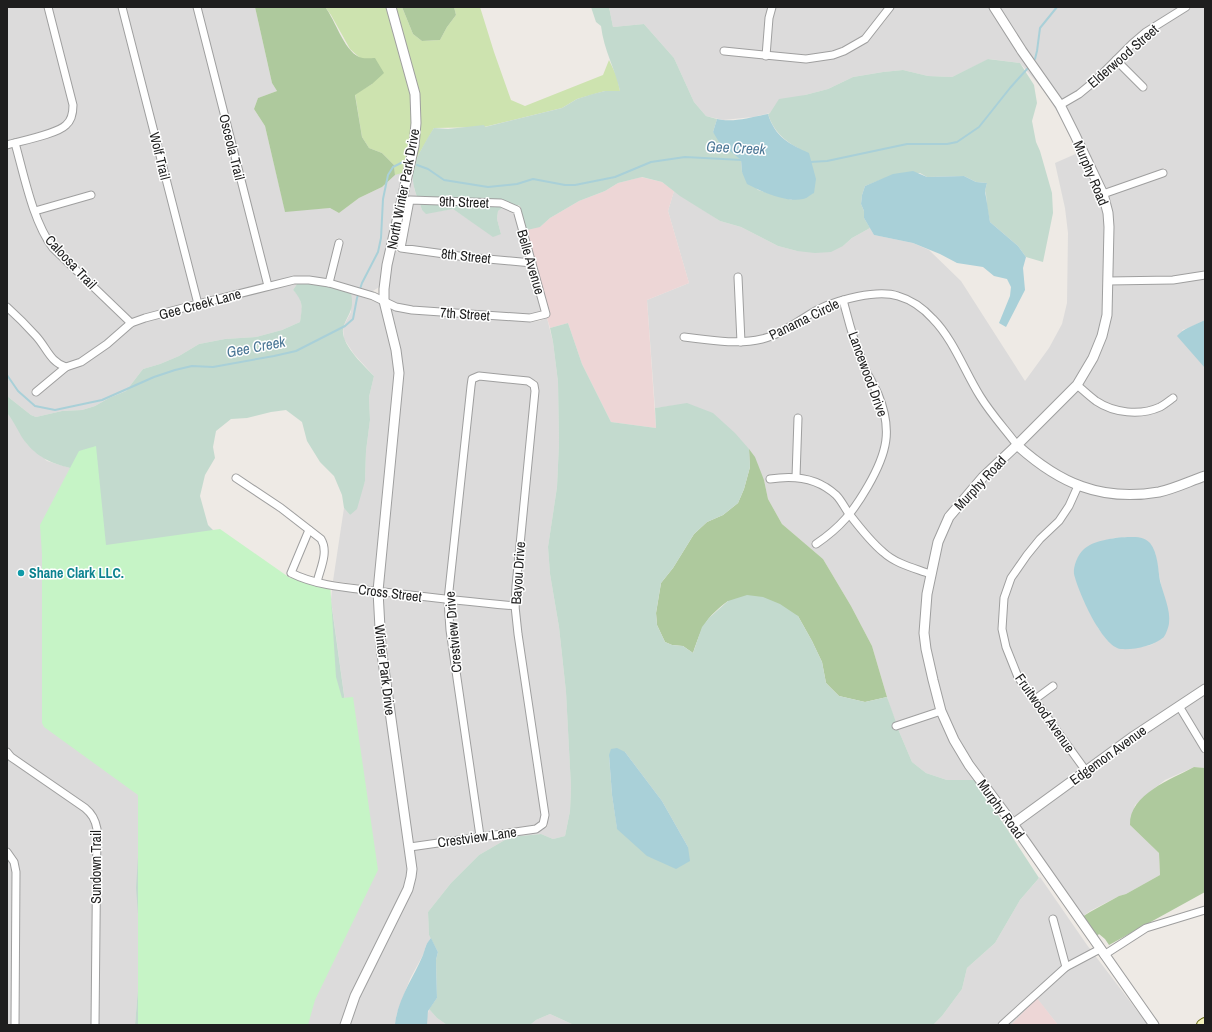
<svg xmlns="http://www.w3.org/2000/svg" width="1212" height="1032" font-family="'Archivo Narrow',sans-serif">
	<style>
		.residential { fill: #dcdbdb; fill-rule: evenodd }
		.commercial { fill: #edd6d6 }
		.grass { fill: #cde3af }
		.forest { fill: #aec99d }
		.wetland { fill: #c3dace; fill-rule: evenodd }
		.park { fill: #c6f4c6 }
		.water { fill: #a9d0d8 }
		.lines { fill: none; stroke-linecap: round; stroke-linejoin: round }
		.stream { stroke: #a9d0d8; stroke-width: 2 }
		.minor-casing { stroke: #9f9f9f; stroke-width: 9 }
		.tertiary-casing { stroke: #9f9f9f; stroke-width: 11 }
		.secondary-casing { stroke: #686b0f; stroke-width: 12 }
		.minor { stroke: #fff; stroke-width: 7 }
		.tertiary { stroke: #fff; stroke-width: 9 }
		.secondary { stroke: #f3f2bd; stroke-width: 10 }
		.culture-dot { fill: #0f9aa8; stroke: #fff; stroke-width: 1.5 }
		.labels { text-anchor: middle; stroke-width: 3; stroke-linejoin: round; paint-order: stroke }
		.street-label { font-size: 14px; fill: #1e1e1e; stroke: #fff }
		.culture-label { font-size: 14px; font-weight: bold; fill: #0d838f; stroke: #fff; text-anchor: start }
		.water-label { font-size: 15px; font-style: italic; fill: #4c7796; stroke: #fff }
	</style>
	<rect width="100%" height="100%" fill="#eeeae5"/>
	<g class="residential">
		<polygon points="7,7 45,7 70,105 69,115 65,122 58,127 7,141"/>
		<polygon points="52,7 119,7 194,301 132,319 56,245 48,236 43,227 39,213 95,198 93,191 37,206 19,146 61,133 70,127 76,117 76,104"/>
		<polygon points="126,7 193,7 264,283 200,300"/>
		<polygon points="200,7 255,7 272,83 277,91 258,98 254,109 265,126 285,211 330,208 339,213 359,198 382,187 396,174 405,172 381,286 371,292 333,280 343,240 337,238 327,279 309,276 293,277 270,282"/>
		<polygon points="609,7 768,7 763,52 721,48 721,55 807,62 834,59 845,54 867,41 885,21 894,7 991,7 1057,107 1076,143 1045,92 1020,63 989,59 952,77 928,76 903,70 883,72 853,77 828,89 805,95 770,113 753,117 723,120 706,116 694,102 674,58 644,24 613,27"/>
		<polygon points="776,7 886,7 863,36 843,47 832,52 806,55 770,52 773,19"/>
		<polygon points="998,7 1179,7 1144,29 1094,78 1077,91 1061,101 1024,49"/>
		<polygon points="1193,7 1205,7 1205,272 1173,276 1112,277 1107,196 1167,175 1165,168 1104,190 1064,107 1080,97 1098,83 1117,65 1144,92 1148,87 1121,60 1148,35"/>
		<polygon points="13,148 33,215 37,229 43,240 51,250 126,323 105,341 79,359 72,362 66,363 60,361 53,356 41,337 7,302 7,149"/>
		<polygon points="1080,152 1100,195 1104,213 1106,227 1104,314 1099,335 1090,356 1074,382 1017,440 983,394 945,327 927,308 916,300 898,292 887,290 862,292 845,295 818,306 783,326 762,335 744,338 741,274 735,274 738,338 681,334 680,341 707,344 739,345 764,342 786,333 820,312 841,304 856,356 867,380 875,394 881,411 884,428 884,439 881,453 872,472 850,509 840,494 826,482 813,477 799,474 801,414 795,414 793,474 783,474 767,477 768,484 784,481 796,481 812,484 823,488 835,499 846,515 831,530 812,543 815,549 834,536 850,520 865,539 882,556 902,568 926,576 923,593 937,708 896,722 890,707 872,646 851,606 823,559 782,524 768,499 764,480 687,404 655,408 647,300 689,283 668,211 674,191 720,221 741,227 778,246 797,251 843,246 852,238 870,228 874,235 913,243 929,250 961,281 1025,381 1049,348 1062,324 1067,303 1068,233 1065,208 1055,163"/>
		<polygon points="413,169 414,188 417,197 407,197 397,252 466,260 529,266 542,312 530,314 413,307 397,303 387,299 388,279 390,265 412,170"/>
		<polygon points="413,204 420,204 422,210 427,213 453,209 468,219 501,234 497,219 498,211 502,208 514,212 527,259 466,253 404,245"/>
		<polygon points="1205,279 1205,320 1191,327 1182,330 1205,368 1205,472 1159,488 1130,492 1110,490 1079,482 1035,456 1022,445 1077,389 1105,409 1118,414 1134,416 1149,415 1162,410 1177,399 1173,393 1159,403 1148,407 1134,409 1119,407 1098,398 1081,384 1096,360 1111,285 1173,283"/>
		<polygon points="294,284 297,284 293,290 300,297 302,309 300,322 282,330 256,337 225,339 199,344 179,356 160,364 143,369 126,391 109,398 95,406 82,410 62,411 36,417 31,415 7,396 7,311 36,341 49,361 58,368 31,391 35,397 67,371 83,365 109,347 133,326 146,321"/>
		<polygon points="351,293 381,304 393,351 396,373 375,587 333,581 344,508 350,515 365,481 366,451 370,420 369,397 374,376 354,354 344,339 343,327 351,312"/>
		<polygon points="887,297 897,299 913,306 923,314 941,332 978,398 1013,444 959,499 928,569 904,561 885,550 870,534 854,515 878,476 886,456 890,440 890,427 887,409 881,392 872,377 862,353 847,303 862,299"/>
		<polygon points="389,308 396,310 412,314 530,322 539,321 547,318 553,342 558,382 559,443 557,487 548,547 550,574 559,627 566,692 571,787 570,811 565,836 553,839 541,834 510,837 479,855 451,883 428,912 429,935 431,938 426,945 424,953 410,979 397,1013 395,1024 397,1025 348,1025 354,1007 411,890 413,850 537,832 544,828 546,828 548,825 547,823 549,815 521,633 518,606 519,586 539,392 538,383 536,380 470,375 468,377 445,596 381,588 402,374"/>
		<polygon points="480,380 527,385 531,387 532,392 513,585 512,602 451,596 474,387 475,382"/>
		<polygon points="7,413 13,419 27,444 47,461 70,468 68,477 138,789 141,811 140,939 139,977 135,1025 98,1025 100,828 97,818 93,811 86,805 13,754 7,747"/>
		<polygon points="1017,449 1074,488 1066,504 1057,519 1038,537 1024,552 1008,577 1001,596 999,629 1002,648 1015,679 1081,770 1038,801 1012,818 991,790 956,738 944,710 936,679 927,633 928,614 941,544 952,519 986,479"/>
		<path d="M 1205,480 L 1205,685 L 1086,766 L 1039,700 L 1057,687 L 1054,681 L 1034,695 L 1020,676 L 1009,646 L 1005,629 L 1007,599 L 1014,580 L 1029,557 L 1042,542 L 1062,524 L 1072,508 L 1080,490 L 1110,497 L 1130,499 L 1161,495 ZM 1130,537 L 1155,553 L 1162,590 L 1167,608 L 1165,636 L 1151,645 L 1134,648 L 1108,641 L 1098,628 L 1074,573 L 1096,543 L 1114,538 Z"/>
		<polygon points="332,589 375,594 409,869 405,887 341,1025 299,1025 368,868 331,600"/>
		<polygon points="381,595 445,603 476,833 413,843 384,647"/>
		<polygon points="451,604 512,609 542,815 540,821 535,825 483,832 453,630"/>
		<polygon points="1205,694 1205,743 1184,707"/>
		<polygon points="1179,711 1205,756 1205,768 1194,767 1165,780 1151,791 1135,805 1130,825 1159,853 1160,875 1126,894 1119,896 1090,911 1082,917 1017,825 1136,739"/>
		<polygon points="940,715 1006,821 1004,823 975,780 947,780 926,773 912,762 898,729"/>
		<polygon points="7,757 83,811 89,816 92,822 94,829 92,1025 19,1025 19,872 17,860 7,847"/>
		<polygon points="7,857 11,864 13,872 12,1025 7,1025"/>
		<polygon points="1040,877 1087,945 1148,1025 1058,1025 1037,999 1011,1025 933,1025 942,1016 962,989 967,968 995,943 1020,900"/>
		<polygon points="429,1009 437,1018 447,1025 427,1025 427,1017"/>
		<polygon points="550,1014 574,1025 530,1025 536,1020"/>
	</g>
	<g class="commercial">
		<polygon points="641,177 662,182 674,191 668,211 689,283 647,300 656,428 611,422 582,364 568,323 550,328 547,318 550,316 524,223 540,227 550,218 579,201 605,191 618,183"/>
		<polygon points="1037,998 1058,1025 1011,1025"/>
	</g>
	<g class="grass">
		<polygon points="325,7 387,7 412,95 413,123 411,145 405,172 395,175 394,165 382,153 369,148 362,137 355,94 372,84 360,58 350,49 331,15"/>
		<polygon points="394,7 402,7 413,34 422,41 440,40 447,27 456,15 454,7 480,7 494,52 511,100 525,106 603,75 609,60 617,77 620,91 605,91 577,99 562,108 484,127 434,128 419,154 413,169 419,124"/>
	</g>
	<g class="forest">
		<path d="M 255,7 L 325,7 C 336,21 343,49 359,57 C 363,59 371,58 375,58 L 384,73 L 372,84 L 355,95 L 362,137 L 369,148 L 382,153 L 394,165 L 395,175 L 382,187 L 359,198 L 339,213 L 330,208 L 285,212 L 265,126 L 254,109 L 258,98 L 277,91 L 272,83 Z"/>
		<polygon points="402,7 454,7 456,15 447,27 440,40 422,41 413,34"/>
		<path d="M 749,449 L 755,457 L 764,480 L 768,499 L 782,524 L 823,559 L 851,606 L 872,646 L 887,697 L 865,702 L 839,696 L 826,683 L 822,662 L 812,641 L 798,616 L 728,601 C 705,618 702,627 693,653 L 683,646 L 672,645 L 665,642 L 657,625 L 656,613 L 661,583 L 673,568 L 694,534 L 707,522 L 723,515 L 738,503 L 744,489 L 750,467 Z"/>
		<path d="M 1194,767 L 1205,768 L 1205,892 L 1109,945 L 1105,939 L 1099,934 L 1096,937 L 1082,917 L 1090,912 L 1119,896 L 1126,894 L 1160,875 L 1159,853 L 1130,825 C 1129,794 1172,779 1194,767 Z"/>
	</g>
	<g class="wetland">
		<path d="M 591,7 L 609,7 L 613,27 L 644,24 L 674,58 L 694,102 L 706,116 L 717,119 L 713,132 L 741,160 L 742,172 L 758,190 L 792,200 L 798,148 C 783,140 773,130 768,114 L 770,113 L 779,99 L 805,95 L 828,89 L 853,77 L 883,72 L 903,70 L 928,76 L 952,77 L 988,59 L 1020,63 L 1034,85 L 1037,103 L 1032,121 L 1036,142 L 1040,151 L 1052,193 L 1053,213 L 1043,262 L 1026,257 L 1018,246 L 990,222 L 987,207 L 986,194 L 985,191 L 987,183 L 976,182 L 964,176 L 927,177 L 920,173 L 880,180 L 865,186 L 862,195 L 861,204 L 864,211 L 864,218 L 870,228 L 852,238 L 843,246 L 831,252 L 815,253 L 797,251 L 778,246 L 741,227 L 720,221 L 680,196 L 662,182 L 642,177 L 618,183 L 605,191 L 579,201 L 550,218 L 540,227 L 527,230 C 524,223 520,215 521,208 L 519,205 L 517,206 L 502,200 L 417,197 C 414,189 412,180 413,172 C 413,162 428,137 434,128 L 448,129 L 484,125 L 485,127 L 562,108 L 577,99 L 593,94 L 605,91 L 620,91 C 615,68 604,51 601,26 L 596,22 Z"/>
		<polygon points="420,204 500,207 502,208 498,211 497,219 501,234 493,237 453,209 426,214 422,210"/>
		<path d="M 309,283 L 329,286 L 351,293 C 354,309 350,311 344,325 C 337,342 364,365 374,376 L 369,397 L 370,420 L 366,451 L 365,481 L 357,509 L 350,515 L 344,508 L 342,495 L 334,476 L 320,462 L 307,441 L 302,422 L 286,410 L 271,412 L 247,418 L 231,419 L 216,431 L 213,447 L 215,458 L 205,475 L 200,496 L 208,525 L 221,538 L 248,559 L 331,601 L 368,868 L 299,1025 L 135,1025 L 139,977 L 140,939 L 136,888 L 141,811 L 138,789 L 68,477 L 70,468 C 52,463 40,459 27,444 C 19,435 15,422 7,413 L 7,396 L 31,415 L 36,417 L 62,411 L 82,410 L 95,406 L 109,398 L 126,391 L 143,369 L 160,364 L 179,356 L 199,344 L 225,339 L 256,337 L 282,330 L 300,322 C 302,307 304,302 293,290 L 297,284 Z"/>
		<path d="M 568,323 L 582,364 L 611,422 L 656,428 L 655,408 L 687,403 L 713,413 L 735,433 L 749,449 L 750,467 L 744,489 L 738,503 L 723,515 L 707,522 L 694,534 L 673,568 L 661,583 L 656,613 L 657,625 L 665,642 L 672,645 L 683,646 L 693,653 L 702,627 L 709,618 L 728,601 L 747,595 L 763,597 L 780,604 L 798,616 L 812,641 L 822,662 L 826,683 L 839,696 L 865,702 L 887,697 L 896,722 L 892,724 L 893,730 L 898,729 L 912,762 L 926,773 L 947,780 L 975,780 L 1039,878 L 1020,900 L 995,943 L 967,968 L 962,989 L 942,1016 L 933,1025 L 574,1025 L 550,1014 L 536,1020 L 530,1025 L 447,1025 L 437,1018 L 429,1009 L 437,998 L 436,960 L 438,952 L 429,935 L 428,912 L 451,883 L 479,855 L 510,837 L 541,834 L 553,839 L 565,836 L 570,811 L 571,787 L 566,692 L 559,627 L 550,574 L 548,547 L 557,487 L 559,443 L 558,382 L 553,342 L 550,328 ZM 625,752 L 662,801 L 688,847 L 617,828 L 612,795 L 609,755 Z"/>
	</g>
	<polygon class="park" points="96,446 106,545 220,529 290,578 330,582 336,677 342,698 353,697 378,870 315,1000 308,1025 138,1025 138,795 44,727 42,723 42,554 40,525 79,451"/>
	<g class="water">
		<path d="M 768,114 C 775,137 789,144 809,153 L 816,179 L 814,193 C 810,195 806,199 803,199 C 787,203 760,191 747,184 L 742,172 L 741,160 L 719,142 L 713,132 L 717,119 C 733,123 752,117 768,114 Z"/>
		<polygon points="913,171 927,177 964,176 976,182 987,183 985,191 990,222 1018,246 1026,257 1023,268 1025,290 1006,327 999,323 1010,296 1011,287 1007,279 994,276 983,267 957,263 940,254 913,243 874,235 864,218 864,211 861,204 862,195 865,186 893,174"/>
		<path d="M 1205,320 L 1205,368 L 1177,336 C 1184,328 1195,325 1205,320 Z"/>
		<path d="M 1130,537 C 1138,537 1144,537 1150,543 C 1158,553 1158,569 1160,581 C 1163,593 1171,611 1169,623 C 1169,626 1166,634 1164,637 C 1154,646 1134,650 1121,649 C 1102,647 1078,591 1074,574 C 1073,566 1078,554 1084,549 C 1094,540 1117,537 1130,537 Z"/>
		<polygon points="617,748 625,752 662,801 688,847 690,861 676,869 647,856 617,829 612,795 609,755 611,749"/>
		<path d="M 431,938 L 438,952 L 436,960 L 437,998 L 428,1011 L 427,1025 L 397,1025 L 395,1024 C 398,998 414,977 423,955 C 426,947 425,945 431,938 Z"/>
	</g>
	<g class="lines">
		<g class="stream">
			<polyline points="1035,59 1037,51 1040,28 1057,7"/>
			<polyline points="810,162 827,161 907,144 947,144 957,142 979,127 1010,88 1028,68"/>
			<polyline points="417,165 428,169 444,180 488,187 517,184 533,179 565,185 575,185 615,177 651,162 685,157 742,160"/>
			<polyline points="7,375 18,391 35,406 55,410 102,400 154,377 175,370 192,366 213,367 274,356 296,351 345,326 353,319 357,298 362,283 378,252 381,238 383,199 388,175 393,167 403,162"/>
		</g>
		<defs>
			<g id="minor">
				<polyline points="122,7 198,304"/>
				<polyline points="197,7 268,286"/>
				<polyline points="724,51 806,59 833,55 844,51 865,39 890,7"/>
				<polyline points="766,56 769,18 772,7"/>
				<polyline points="1116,60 1143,87"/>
				<polyline points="1060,105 1079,94 1096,80 1132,44 1146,32 1186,7"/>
				<path d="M 15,143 C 24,175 33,222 53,248 L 131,323"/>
				<path d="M 7,145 C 21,141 57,134 66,125 C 72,120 73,113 73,105 L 48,7"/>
				<polyline points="1103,194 1163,173"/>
				<polyline points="35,211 91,195"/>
				<polyline points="738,277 741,342"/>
				<polyline points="1108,281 1173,280 1205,275"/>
				<polyline points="329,283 339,243"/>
				<path d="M 7,307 C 17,316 27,326 36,336 C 47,348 50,362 66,367"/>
				<path d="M 684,337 C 709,340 737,345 762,339 C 783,334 800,319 819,309 C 838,300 877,289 898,296 C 912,300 924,309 933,319 C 953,339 965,372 980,396 C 991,414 1005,429 1017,445"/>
				<path d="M 1077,385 C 1083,390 1089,396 1096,401 C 1114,413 1140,416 1160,407 C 1164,405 1169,401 1173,398"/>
				<polyline points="36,392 66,367 81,362 107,344 131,323 145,318 198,304 294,280 309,280 329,283 373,296 396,307 412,310 530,318 546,314 517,210 501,203 410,200 401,248 466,257 532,263"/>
				<polyline points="796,477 798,418"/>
				<path d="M 236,478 L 281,508 L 321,539 C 329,552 320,569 317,582"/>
				<path d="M 770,479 C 794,475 818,478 836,495 C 842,501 845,509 850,515 C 860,528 871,542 883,552 C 896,564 914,568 930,574"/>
				<polyline points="1078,486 1069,506 1059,521 1040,539 1027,555 1011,578 1004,598 1002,629 1006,647 1018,677 1086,771"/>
				<path d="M 309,530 L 291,573 C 319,587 353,588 384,592 C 427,597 471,602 515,606"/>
				<path d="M 816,544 C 841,527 853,512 868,486 C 887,453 893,430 878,394 C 876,389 873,385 871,380 C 866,373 863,364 860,355 C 852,337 848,318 843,300"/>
				<polyline points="1034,700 1053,686"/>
				<polyline points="1179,706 1205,749"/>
				<polyline points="896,726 941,711"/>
				<path d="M 7,752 L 11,757 L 85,808 C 92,814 95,819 97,829 L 95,1025"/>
				<polyline points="410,847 536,829 543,824 545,815 518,634 515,606 516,586 535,391 534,385 528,381 479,376 472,379 471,386 448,600 450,630 480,836"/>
				<polyline points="7,852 14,862 16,872 15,1025"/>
				<polyline points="1104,955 1146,928 1205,910"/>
				<polyline points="1066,967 1100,949"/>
				<polyline points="1002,1025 1066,967 1053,919"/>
			</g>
			<g id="tertiary">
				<polyline points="994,7 1022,51 1060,105 1075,135 1103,194 1108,213 1109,227 1107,315 1102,336 1093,358 1077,385 1017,445 983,477 949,517 938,542 927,594 924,633 926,649 933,680 941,711 954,740 969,765 1013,824 1154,1025"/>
				<path d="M 1017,445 C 1059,483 1101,502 1159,492 C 1174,489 1190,481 1205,476"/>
				<polyline points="1013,824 1134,736 1205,689"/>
				<polyline points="345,1025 355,996 408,889 411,877 412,869 381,647 378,591 399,373 396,350 384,301 384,289 387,265 414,146 416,123 415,94 391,7"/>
			</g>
			<polyline id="secondary" points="1202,1025 1205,1023"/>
		</defs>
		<use href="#minor" class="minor-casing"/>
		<use href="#tertiary" class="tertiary-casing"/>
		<use href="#secondary" class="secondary-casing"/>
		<use href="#minor" class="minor"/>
		<use href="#tertiary" class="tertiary"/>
		<use href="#secondary" class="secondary"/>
	</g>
	<circle class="culture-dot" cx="21" cy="573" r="4"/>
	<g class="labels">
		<g class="street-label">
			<text transform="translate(1123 56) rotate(-41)" y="5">Elderwood Street</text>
			<text transform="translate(232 147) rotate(76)" y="5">Osceola Trail</text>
			<text transform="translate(160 156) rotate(76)" y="5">Wolf Trail</text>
			<text transform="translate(1091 173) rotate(67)" y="5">Murphy Road</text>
			<text transform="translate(403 189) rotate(-79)" y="5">North Winter Park Drive</text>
			<text transform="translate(464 202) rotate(2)" y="5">9th Street</text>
			<text transform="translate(466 256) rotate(6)" y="5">8th Street</text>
			<text transform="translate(71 262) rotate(47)" y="5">Caloosa Trail</text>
			<text transform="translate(531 262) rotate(74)" y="5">Belle Avenue</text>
			<text transform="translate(200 304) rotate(-15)" y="5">Gee Creek Lane</text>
			<text transform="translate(465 314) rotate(4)" y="5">7th Street</text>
			<text transform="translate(804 319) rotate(-26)" y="5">Panama Circle</text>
			<text transform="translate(868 374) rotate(70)" y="5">Lancewood Drive</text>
			<text transform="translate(980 483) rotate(-47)" y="5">Murphy Road</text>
			<text transform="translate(518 573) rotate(-86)" y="5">Bayou Drive</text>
			<text transform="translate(390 593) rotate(7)" y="5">Cross Street</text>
			<text transform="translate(453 632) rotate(-95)" y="5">Crestview Drive</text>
			<text transform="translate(385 670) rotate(83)" y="5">Winter Park Drive</text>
			<text transform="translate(1045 713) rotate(55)" y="5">Fruitwood Avenue</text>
			<text transform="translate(1108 755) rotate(-36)" y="5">Edgemon Avenue</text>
			<text transform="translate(1001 809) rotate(54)" y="5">Murphy Road</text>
			<text transform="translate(477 837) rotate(-8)" y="5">Crestview Lane</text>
			<text transform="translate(96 867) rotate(-90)" y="5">Sundown Trail</text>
		</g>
		<g class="culture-label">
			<text x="29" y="578">Shane Clark LLC.</text>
		</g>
		<g class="water-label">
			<text transform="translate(736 148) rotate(3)" y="5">Gee Creek</text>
			<text transform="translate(256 347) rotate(-11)" y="5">Gee Creek</text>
		</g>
	</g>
	<rect width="1212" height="1032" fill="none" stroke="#1e1e1e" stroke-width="16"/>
</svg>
